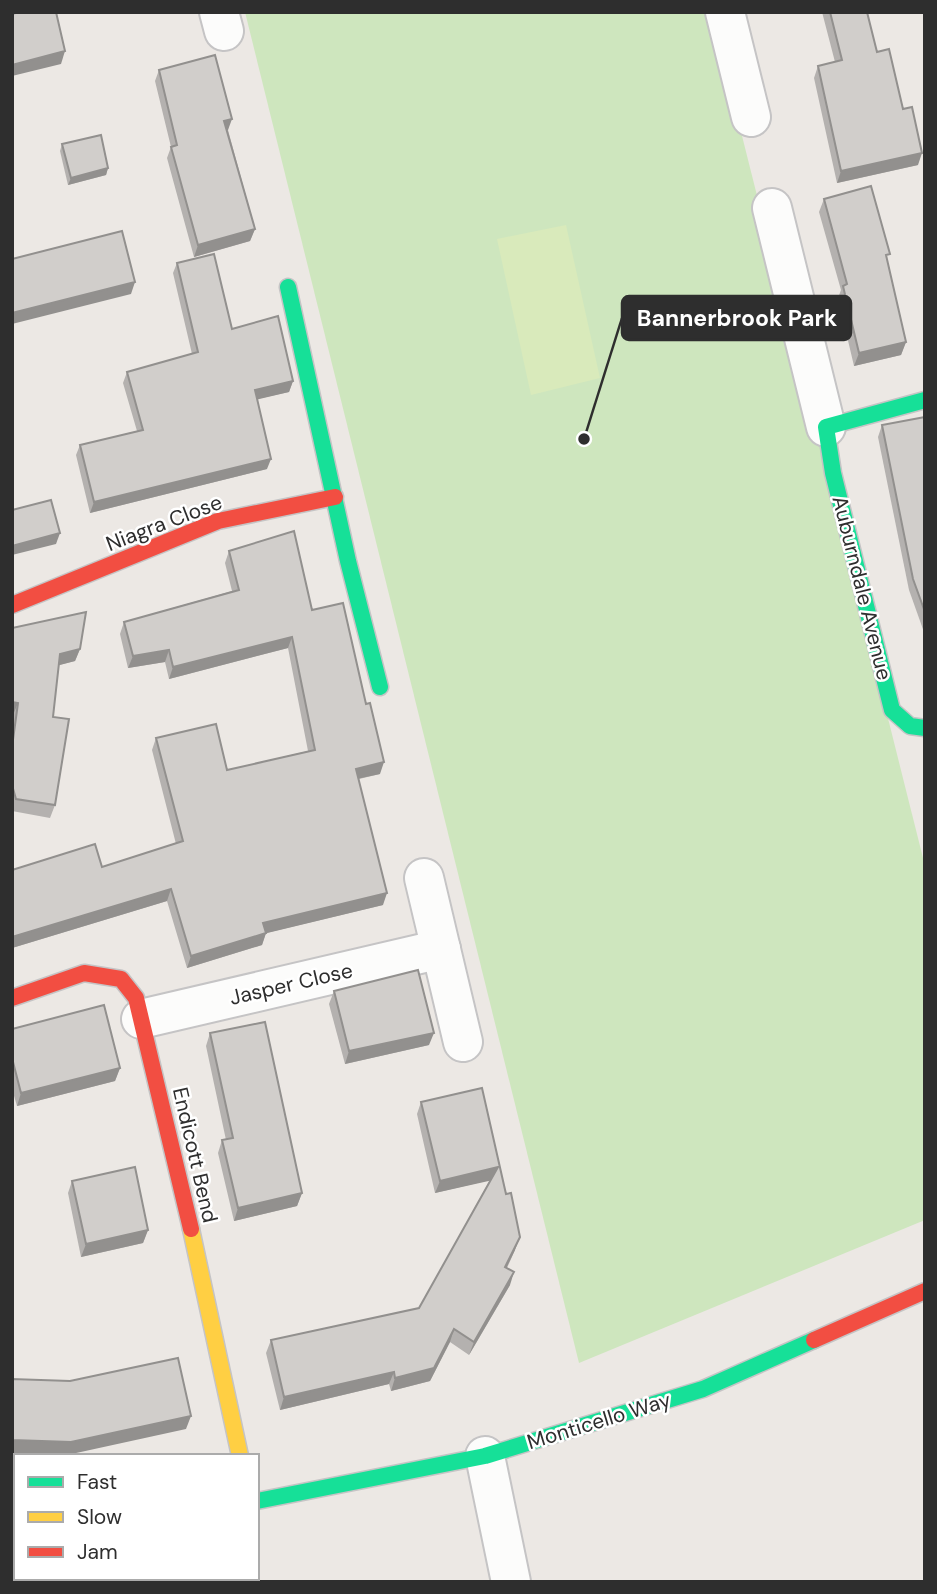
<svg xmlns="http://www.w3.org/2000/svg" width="937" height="1594" font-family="'DM Sans',sans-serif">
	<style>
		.green { fill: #cee6be }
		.pitch { fill: #d9eabb }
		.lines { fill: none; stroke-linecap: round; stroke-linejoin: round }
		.street-casing { stroke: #c5c4c5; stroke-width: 42 }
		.fast-casing { stroke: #c5c4c5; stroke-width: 19 }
		.slow-casing { stroke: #c5c4c5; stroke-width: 19 }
		.jam-casing { stroke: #c5c4c5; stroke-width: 19 }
		.street { stroke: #fcfcfb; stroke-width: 38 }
		.fast { stroke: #16e098; stroke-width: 16 }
		.slow { stroke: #ffcf43; stroke-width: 16 }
		.jam { stroke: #f24e42; stroke-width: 16 }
		.wall { fill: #b4b1af }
		.shaded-wall { fill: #92908e }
		.building { fill: #d1cecb; stroke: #92908e; stroke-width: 2 }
		.labels { text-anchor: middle; stroke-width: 5; stroke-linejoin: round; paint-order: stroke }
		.street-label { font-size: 21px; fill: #2e2e2e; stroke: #fff }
		.leader { fill: none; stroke: #2e2e2e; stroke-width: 2.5 }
		.callout-dot { fill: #2e2e2e; stroke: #fff; stroke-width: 2.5 }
		.callout { fill: #2e2e2e; stroke: #2e2e2e; stroke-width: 2.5 }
		.callout-label { font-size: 23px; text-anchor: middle; font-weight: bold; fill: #fff }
	</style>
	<rect width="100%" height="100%" fill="#ece8e4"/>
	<polygon class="green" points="245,12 711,12 925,866 925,1220 579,1363"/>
	<polygon class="pitch" points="566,225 600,378 531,395 497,239"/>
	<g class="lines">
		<defs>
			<g id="street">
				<polyline points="219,12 224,31"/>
				<polyline points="725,12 751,117"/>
				<polyline points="772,208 826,427"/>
				<polyline points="424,878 463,1042"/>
				<polyline points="141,1019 441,949"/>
				<polyline points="485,1456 511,1582"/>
				<polyline points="12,1541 16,1542"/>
			</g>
			<g id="fast">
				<polyline points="288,287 348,561 380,687"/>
				<polyline points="925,400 826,427 833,473 892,710 910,726 925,728"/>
				<polyline points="257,1501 485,1456 703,1389 814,1340"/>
			</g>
			<polyline id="slow" points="191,1229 240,1456"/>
			<g id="jam">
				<polyline points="12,605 218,521 335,497"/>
				<polyline points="12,998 84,973 121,979 136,998 191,1229"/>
				<polyline points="814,1340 925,1291"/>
			</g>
		</defs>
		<use href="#street" class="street-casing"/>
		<use href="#fast" class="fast-casing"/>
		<use href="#slow" class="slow-casing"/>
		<use href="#jam" class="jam-casing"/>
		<use href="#street" class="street"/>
		<use href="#fast" class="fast"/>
		<use href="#slow" class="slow"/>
		<use href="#jam" class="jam"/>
	</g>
	<g class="wall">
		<polygon points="822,12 867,12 877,52 903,109 918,165 837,183 814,78 818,66 835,62"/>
		<polygon points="159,70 228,130 255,229 250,241 194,257 167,158 171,147 155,81"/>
		<polygon points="62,144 108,168 106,175 68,185 60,151"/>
		<polygon points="824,199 887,261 906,342 901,355 854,366 838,298 841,290 819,212"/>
		<polygon points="177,263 232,329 293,381 289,392 257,399 267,469 90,513 76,455 80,445 137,431 123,383 127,372 192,354 173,273"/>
		<polygon points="925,417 925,635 909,590 878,437 882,425"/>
		<polygon points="229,551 312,610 380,774 359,779 383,905 266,933 262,945 187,968 167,901 12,948 12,870 102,867 176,844 152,750 156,738 227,770 308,751 288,648 169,679 165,662 128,668 120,634 124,622 232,591 225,563"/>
		<polygon points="12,628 80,649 75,661 59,665 53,717 55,805 50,818 12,811 12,724 13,715 12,715"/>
		<polygon points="334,991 429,1045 345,1064 329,1004"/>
		<polygon points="12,1029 120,1068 115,1081 17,1106 12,1089"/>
		<polygon points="210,1033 302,1193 297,1206 234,1221 218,1153 222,1140 226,1140 206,1046"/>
		<polygon points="482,1088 515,1250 507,1268 510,1285 469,1355 450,1342 430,1381 391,1391 389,1384 280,1410 266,1353 271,1340 419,1308 490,1180 435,1193 417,1114 421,1102"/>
		<polygon points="72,1181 148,1230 143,1243 81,1257 68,1193"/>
	</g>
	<g class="shaded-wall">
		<polygon points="65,51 61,64 12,76 12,65"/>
		<polygon points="232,119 228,130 220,132 224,121"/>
		<polygon points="922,153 918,165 837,183 841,171"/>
		<polygon points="108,168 106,175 68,185 71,178"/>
		<polygon points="255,229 250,241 194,257 198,245"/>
		<polygon points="135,282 131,294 12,324 12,313"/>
		<polygon points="906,342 901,355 854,366 859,353"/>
		<polygon points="293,381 289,392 251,401 255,390"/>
		<polygon points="271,459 267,469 90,513 94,502"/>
		<polygon points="60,533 56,544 12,555 12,546"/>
		<polygon points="292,637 288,648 169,679 173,667"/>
		<polygon points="80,649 75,661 56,666 60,654"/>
		<polygon points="169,650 165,662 128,668 133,656"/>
		<polygon points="12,702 18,703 13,715 12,715"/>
		<polygon points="384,762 380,774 352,780 356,769"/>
		<polygon points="171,889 167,901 12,948 12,937"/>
		<polygon points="387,893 383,905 259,935 263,923"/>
		<polygon points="266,933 262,945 187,968 191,956"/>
		<polygon points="434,1033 429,1045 345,1064 349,1051"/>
		<polygon points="120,1068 115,1081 17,1106 21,1093"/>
		<polygon points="498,1167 493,1180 435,1193 440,1181"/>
		<polygon points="302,1193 297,1206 234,1221 238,1208"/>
		<polygon points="148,1230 143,1243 81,1257 86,1244"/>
		<polygon points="520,1237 515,1250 501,1279 505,1267"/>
		<polygon points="514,1272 510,1285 469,1355 474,1342"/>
		<polygon points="454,1329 450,1342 430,1381 391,1391 395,1378"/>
		<polygon points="394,1372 389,1384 280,1410 284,1397"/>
		<polygon points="191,1416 186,1429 67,1455 12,1453 12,1440"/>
	</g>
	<g class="building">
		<polygon points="19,12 56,12 65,51 12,65 12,14"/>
		<polygon points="830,12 867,12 877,52 889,49 903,109 912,107 922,153 841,171 818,66 842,60"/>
		<polygon points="215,55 232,119 224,121 255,229 198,245 171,147 177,145 159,70"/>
		<polygon points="101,135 108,168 71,178 62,144"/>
		<polygon points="871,186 890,254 886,255 906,342 859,353 843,286 847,284 824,199"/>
		<polygon points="122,231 135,282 12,313 12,259"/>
		<polygon points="214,254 232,329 278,316 293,381 255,390 271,459 94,502 80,445 143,430 127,372 198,352 177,263"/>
		<polygon points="925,417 925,612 913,579 882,425"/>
		<polygon points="51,500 60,533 12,546 12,510"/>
		<polygon points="294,531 312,610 343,603 366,704 370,703 384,762 356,769 387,893 263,923 266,933 191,956 171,889 12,937 12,870 95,844 102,867 183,841 156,738 216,724 227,770 315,750 292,637 173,667 169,650 133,656 124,622 239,590 229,551"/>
		<polygon points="86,612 80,649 60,654 53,717 69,719 55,805 16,799 12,785 12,747 18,703 12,702 12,628"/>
		<polygon points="418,970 434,1033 349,1051 334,991"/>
		<polygon points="104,1005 120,1068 21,1093 12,1058 12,1029"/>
		<polygon points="265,1022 302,1193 238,1208 222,1140 233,1138 210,1033"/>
		<polygon points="482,1088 506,1194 511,1193 520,1237 505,1267 514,1272 474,1342 454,1329 434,1368 395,1378 394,1372 284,1397 271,1340 419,1308 498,1167 440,1181 421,1102"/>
		<polygon points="135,1167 148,1230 86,1244 72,1181"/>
		<polygon points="178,1358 191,1416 71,1442 12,1440 12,1379 70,1381"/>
	</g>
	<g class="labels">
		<g class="street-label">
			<text transform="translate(164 523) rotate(-21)" y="7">Niagra Close</text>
			<text transform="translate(862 588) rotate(76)" y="7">Auburndale Avenue</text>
			<text transform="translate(291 984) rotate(-13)" y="7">Jasper Close</text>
			<text transform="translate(195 1155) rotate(77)" y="7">Endicott Bend</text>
			<text transform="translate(599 1421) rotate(-17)" y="7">Monticello Way</text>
		</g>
	</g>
	<path class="leader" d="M584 439L622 318"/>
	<circle class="callout-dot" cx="584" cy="439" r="7"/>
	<rect class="callout" x="622" y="296" width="229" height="44" rx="7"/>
	<g class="callout-label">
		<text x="737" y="326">Bannerbrook Park</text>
	</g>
	<rect width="937" height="1594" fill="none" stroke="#2e2e2e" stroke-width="28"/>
	<rect x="14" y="1454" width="245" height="126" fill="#ffffff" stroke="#ababab" stroke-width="2"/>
	<rect x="28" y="1477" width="35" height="10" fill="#16e098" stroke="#ababab" stroke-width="2"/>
	<text x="77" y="1489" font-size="21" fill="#2e2e2e">Fast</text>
	<rect x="28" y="1512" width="35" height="10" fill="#ffcf43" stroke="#ababab" stroke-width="2"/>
	<text x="77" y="1524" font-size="21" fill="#2e2e2e">Slow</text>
	<rect x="28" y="1547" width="35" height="10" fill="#f24e42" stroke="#ababab" stroke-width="2"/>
	<text x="77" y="1559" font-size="21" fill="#2e2e2e">Jam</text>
</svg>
